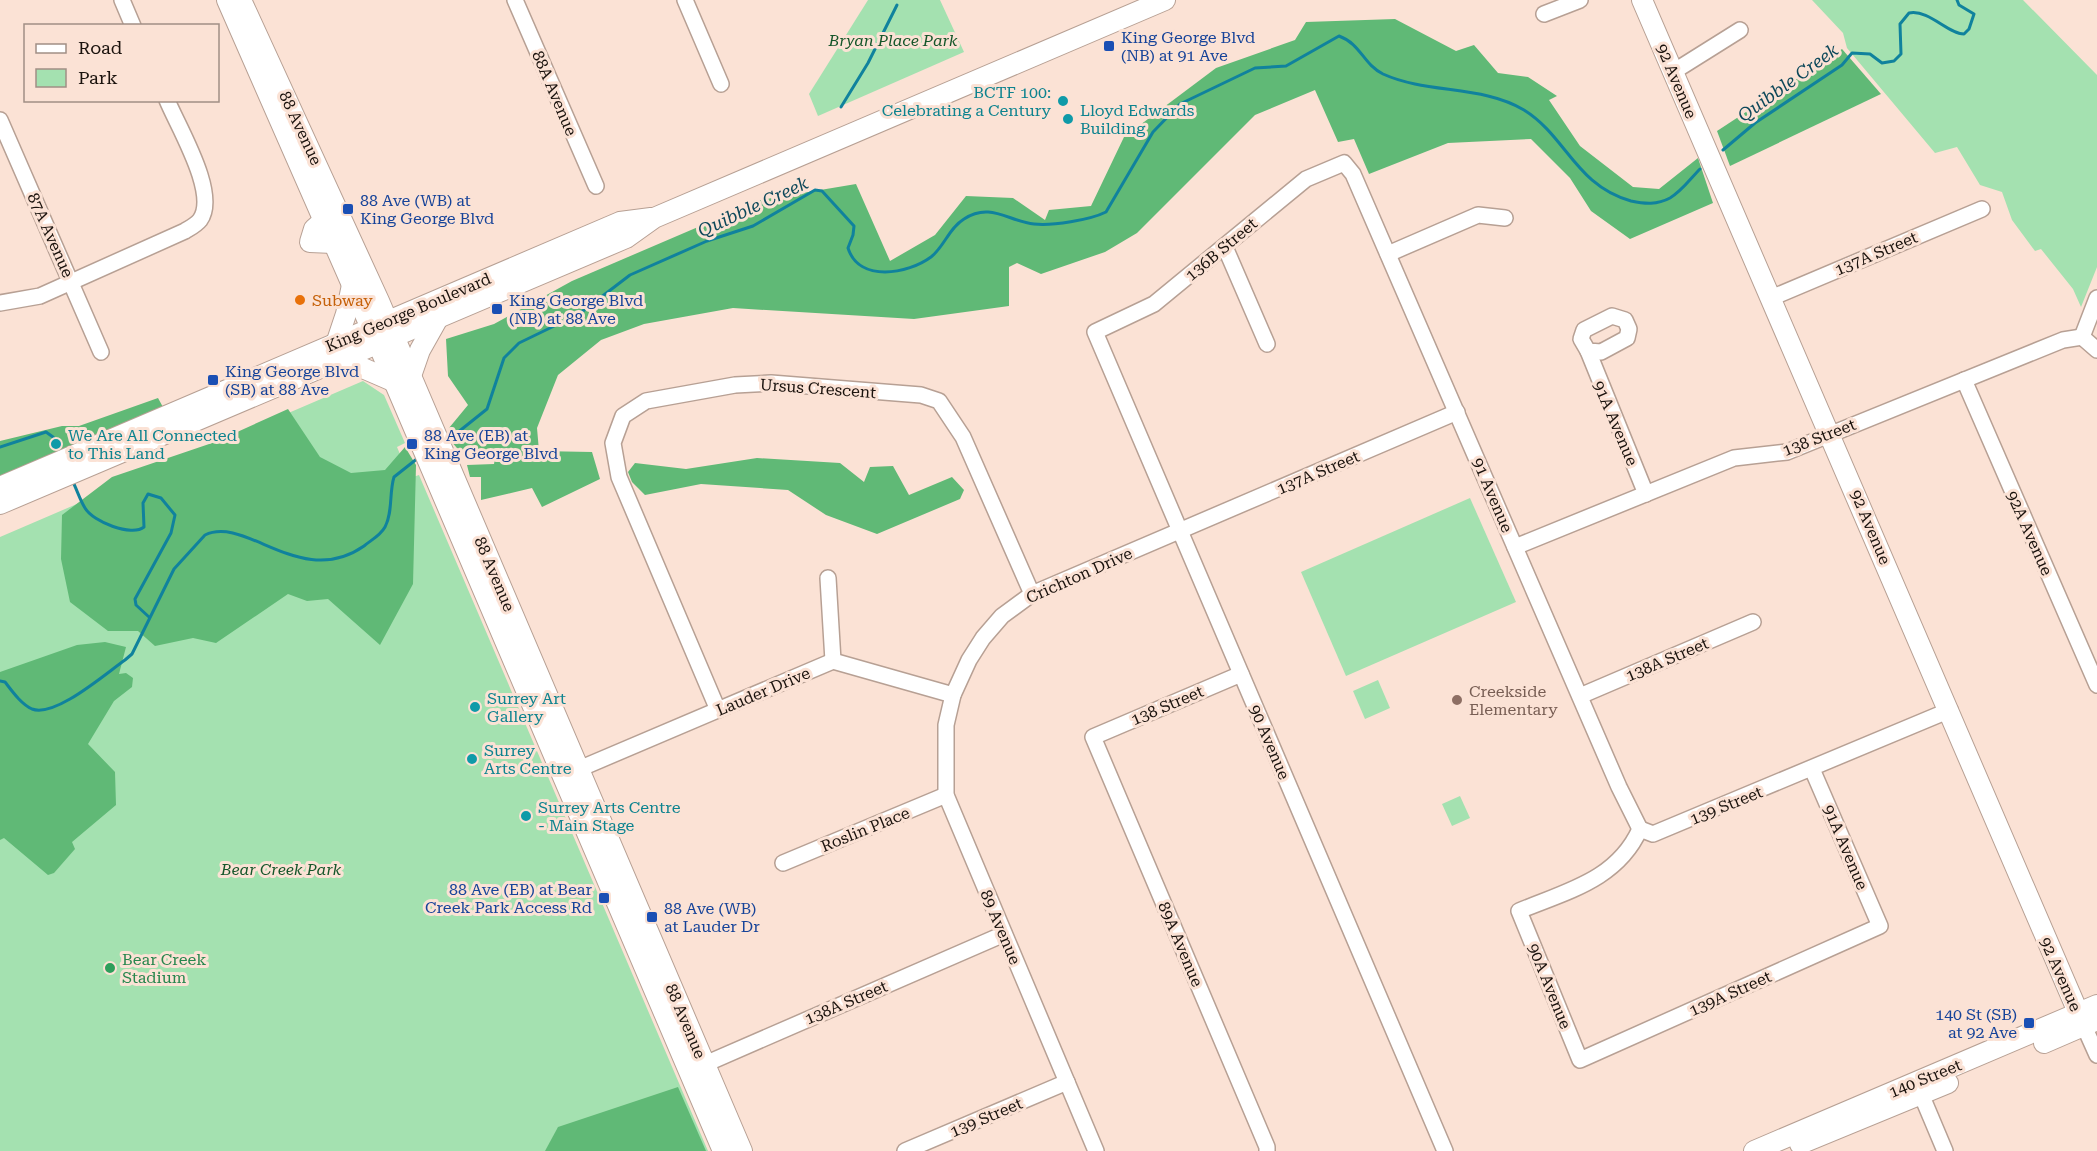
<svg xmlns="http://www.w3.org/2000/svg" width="2097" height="1151" font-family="'Roboto Serif',serif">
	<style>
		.green { fill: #a4e1b0 }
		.forest { fill: #60b976 }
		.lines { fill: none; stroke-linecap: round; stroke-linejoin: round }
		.stream { stroke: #10829d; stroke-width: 3 }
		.minor-casing { stroke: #b7a094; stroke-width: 18 }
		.major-casing { stroke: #b7a094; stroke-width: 22 }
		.minor { stroke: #fff; stroke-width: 15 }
		.major { stroke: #fff; stroke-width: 20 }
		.transit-dot { fill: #1a4fb4; stroke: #fbe2d5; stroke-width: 2 }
		.culture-dot { fill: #0f9aa8; stroke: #fbe2d5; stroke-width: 2 }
		.food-dot { fill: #e8710a; stroke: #fbe2d5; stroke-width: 2 }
		.education-dot { fill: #8d6e63; stroke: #fbe2d5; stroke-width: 2 }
		.leisure-dot { fill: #2e9e5b; stroke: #fbe2d5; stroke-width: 2 }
		.labels { text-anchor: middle; stroke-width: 6; stroke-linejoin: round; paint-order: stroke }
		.transit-label { font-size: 16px; fill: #164399; stroke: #fbe2d5; text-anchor: start }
		.park-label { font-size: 16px; font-style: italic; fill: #15562a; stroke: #fbe2d5 }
		.street-label { font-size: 16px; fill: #1a120d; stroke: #fbe2d5 }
		.culture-label { font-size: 16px; fill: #0d838f; stroke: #fbe2d5; text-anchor: start }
		.food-label { font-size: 16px; fill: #c56008; stroke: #fbe2d5; text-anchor: start }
		.education-label { font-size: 16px; fill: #785e54; stroke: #fbe2d5; text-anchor: start }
		.leisure-label { font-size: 16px; fill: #27864d; stroke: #fbe2d5; text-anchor: start }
		.water-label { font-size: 18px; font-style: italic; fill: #0d485a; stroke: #fbe2d5 }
	</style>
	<rect width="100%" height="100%" fill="#fbe2d5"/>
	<g class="green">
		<polygon points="868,0 940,0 964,52 818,116 809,94"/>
		<polygon points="1812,0 2023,0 2097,75 2097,267 2081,307 2073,289 2041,249 2035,251 2012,220 2002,192 1980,185 1957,147 1935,153 1847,48 1843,33"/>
		<polygon points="363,381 384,395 405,443 397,447 410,478 419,475 708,1151 0,1151 0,537"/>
		<polygon points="1470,498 1516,602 1346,676 1301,572"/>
		<polygon points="1378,680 1390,708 1365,719 1353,691"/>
		<polygon points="1460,796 1470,818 1452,826 1442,804"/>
	</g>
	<g class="forest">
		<polygon points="1395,19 1456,51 1474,45 1498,73 1528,77 1557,96 1549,100 1580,146 1633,187 1659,189 1698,158 1713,203 1630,239 1591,211 1570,178 1531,139 1448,143 1369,174 1354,139 1338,142 1315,90 1255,115 1137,233 1105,252 1041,274 1017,263 1009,267 1009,306 914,319 733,308 644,324 601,340 558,375 537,428 539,451 592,452 600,479 542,507 532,488 481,500 481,477 470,477 467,465 494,464 497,448 463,455 450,440 449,428 468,405 448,376 446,339 494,324 572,281 761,200 856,184 890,261 935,235 966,196 1013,198 1045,220 1049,210 1091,206 1124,137 1216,68 1295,40 1306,22"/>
		<polygon points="1842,49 1881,94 1730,166 1717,131"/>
		<polygon points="158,398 164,409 0,476 0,441 62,426 79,426"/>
		<polygon points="288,409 320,457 351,473 385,470 405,447 416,465 413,584 380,645 328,599 307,601 288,594 216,643 193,638 155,646 138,631 108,631 70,602 61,559 62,515 112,477 215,442"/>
		<polygon points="757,458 840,463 864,482 870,467 893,466 909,495 952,477 964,490 960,499 877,534 826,515 788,490 701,484 645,495 632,482 628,472 635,463 686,469"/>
		<polygon points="105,642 126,647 119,674 126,673 133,678 132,687 114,701 88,744 115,772 116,805 72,842 75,849 54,873 48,875 4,838 0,840 0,672 77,645"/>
		<polygon points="678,1087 706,1151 545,1151 558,1127"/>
	</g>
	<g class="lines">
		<g class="stream">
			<polyline points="841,107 868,63 897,5"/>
			<path d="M 1723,150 L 1755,123 L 1842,65 L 1852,53 L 1870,54 L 1882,63 L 1894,61 L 1901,54 L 1900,24 L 1909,13 C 1929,9 1948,34 1964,34 L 1969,29 L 1974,14 L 1959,5 L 1957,0"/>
			<path d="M 447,441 L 487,409 L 504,358 L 519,343 L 579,314 L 630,275 L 707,241 L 753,226 L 815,190 L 822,191 L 854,226 L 853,235 L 848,248 C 859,283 908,274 931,257 C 944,247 949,228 964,219 C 990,202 1008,221 1034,224 C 1052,226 1090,220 1106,212 L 1153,132 L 1180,104 L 1255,68 L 1286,66 L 1339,36 C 1361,44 1363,64 1383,74 C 1427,94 1483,85 1524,110 C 1566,136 1576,186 1631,201 C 1645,204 1657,205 1670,198 C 1682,191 1691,178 1700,169"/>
			<polyline points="0,447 46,432 53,437 61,453"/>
			<path d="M 73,482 C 77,490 80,500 85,508 C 93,522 132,537 144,527 L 143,503 L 148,494 L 161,498 L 175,515 L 171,533 L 135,599 L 136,605 L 149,617"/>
			<path d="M 0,681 L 5,682 C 12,691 21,704 32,709 C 55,718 105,674 125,660 L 132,654 L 174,569 L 205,535 C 246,515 301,590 364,546 C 371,540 380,536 385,527 C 393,512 389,493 394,477 L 418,458"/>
		</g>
		<defs>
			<g id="minor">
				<polyline points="122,0 133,26"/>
				<polyline points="515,0 596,186"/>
				<polyline points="685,0 721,84"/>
				<polyline points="1544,14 1580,0"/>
				<polyline points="1673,72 1740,30"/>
				<polyline points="0,120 101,352"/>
				<polyline points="1225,247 1267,344"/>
				<polyline points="1388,254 1478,215 1505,218"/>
				<polyline points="1771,298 1982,209"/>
				<path d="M 0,303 L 40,296 L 185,231 C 190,228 196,225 200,220 C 219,194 178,127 167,100"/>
				<polygon points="1612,316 1625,320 1629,329 1627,338 1601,352 1588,351 1581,339 1584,330"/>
				<polyline points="2082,337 2097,298"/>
				<polyline points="2082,337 2097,350"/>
				<polyline points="1588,351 1646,494"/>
				<polyline points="1964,380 2097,685"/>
				<polyline points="1515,547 1734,458 1787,452 2063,340 2082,337"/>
				<polyline points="828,578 833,661"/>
				<polyline points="1241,674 1093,737 1267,1147 1267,1151"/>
				<polyline points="1580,696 1753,622"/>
				<polyline points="718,710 619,477 613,443 623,416 646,401 735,385 771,383 921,395 939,401 963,437 1032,594"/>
				<polyline points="579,769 833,661 953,695"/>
				<path d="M 1812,769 L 1880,926 L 1580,1060 L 1519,911 C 1567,891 1617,880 1640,829 L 1653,834 L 1950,710"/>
				<polyline points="783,863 946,795"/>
				<polyline points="2084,1026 2097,1055"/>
				<polyline points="696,1068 1004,934"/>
				<polyline points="1921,1094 1945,1151"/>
				<polyline points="905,1151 1067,1082"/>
				<polyline points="1096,1151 946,795 946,725 953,695 969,660 983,638 1002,616 1032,594 1457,412"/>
				<polyline points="1445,1151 1095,332 1154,304 1306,179 1344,163 1353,174 1619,787 1640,829"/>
			</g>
			<g id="major">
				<polyline points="227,0 378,344 723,1151"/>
				<polyline points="241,0 379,301 742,1151"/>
				<polyline points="1642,0 2084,1026"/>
				<polyline points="323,221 314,229 310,242 333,243"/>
				<polyline points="336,344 346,314 352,285"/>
				<polyline points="342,359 395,382"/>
				<polyline points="411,376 420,350 438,318"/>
				<polyline points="0,487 620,222 651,218"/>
				<polyline points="0,504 626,238 654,218 1165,0"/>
				<polyline points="2044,1043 2097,1020"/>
				<polyline points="1800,1144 1948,1083"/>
				<polyline points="1754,1151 2097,1005"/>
			</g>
		</defs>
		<use href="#minor" class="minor-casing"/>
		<use href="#major" class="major-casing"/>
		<use href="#minor" class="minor"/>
		<use href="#major" class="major"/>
	</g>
	<g class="transit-dot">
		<rect x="1103" y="40" width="12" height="12" rx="3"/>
		<rect x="342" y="203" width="12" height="12" rx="3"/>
		<rect x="491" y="303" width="12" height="12" rx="3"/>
		<rect x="207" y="374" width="12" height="12" rx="3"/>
		<rect x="406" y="438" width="12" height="12" rx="3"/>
		<rect x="598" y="892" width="12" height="12" rx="3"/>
		<rect x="646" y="911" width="12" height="12" rx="3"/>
		<rect x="2023" y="1017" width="12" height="12" rx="3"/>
	</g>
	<g class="culture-dot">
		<circle cx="1063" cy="101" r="6"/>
		<circle cx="1068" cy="119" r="6"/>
		<circle cx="56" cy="444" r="6"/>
		<circle cx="475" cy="707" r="6"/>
		<circle cx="472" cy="759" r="6"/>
		<circle cx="526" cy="816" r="6"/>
	</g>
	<circle class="food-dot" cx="300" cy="300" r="6"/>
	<circle class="education-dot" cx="1457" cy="700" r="6"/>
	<circle class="leisure-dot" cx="110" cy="968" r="6"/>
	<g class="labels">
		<g class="transit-label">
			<text x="1121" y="43">King George Blvd<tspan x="1121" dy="18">(NB) at 91 Ave</tspan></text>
			<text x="360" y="206">88 Ave (WB) at<tspan x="360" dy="18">King George Blvd</tspan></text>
			<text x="509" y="306">King George Blvd<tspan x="509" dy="18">(NB) at 88 Ave</tspan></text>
			<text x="225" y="377">King George Blvd<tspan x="225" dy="18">(SB) at 88 Ave</tspan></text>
			<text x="424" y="441">88 Ave (EB) at<tspan x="424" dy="18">King George Blvd</tspan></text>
			<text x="592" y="895" text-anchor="end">88 Ave (EB) at Bear<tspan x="592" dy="18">Creek Park Access Rd</tspan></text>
			<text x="664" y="914">88 Ave (WB)<tspan x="664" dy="18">at Lauder Dr</tspan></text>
			<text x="2017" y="1020" text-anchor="end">140 St (SB)<tspan x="2017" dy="18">at 92 Ave</tspan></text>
		</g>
		<g class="park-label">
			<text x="893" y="46">Bryan Place Park</text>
			<text x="281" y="875">Bear Creek Park</text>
		</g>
		<g class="street-label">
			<text transform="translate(1677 81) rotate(67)" y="6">92 Avenue</text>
			<text transform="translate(555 93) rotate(67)" y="6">88A Avenue</text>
			<text transform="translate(301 128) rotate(65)" y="6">88 Avenue</text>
			<text transform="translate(51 235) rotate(66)" y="6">87A Avenue</text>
			<text transform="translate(1221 249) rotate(-40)" y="6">136B Street</text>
			<text transform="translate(1876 253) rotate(-23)" y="6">137A Street</text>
			<text transform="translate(408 312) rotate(-23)" y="6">King George Boulevard</text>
			<text transform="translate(818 388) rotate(4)" y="6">Ursus Crescent</text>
			<text transform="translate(1616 423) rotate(67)" y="6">91A Avenue</text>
			<text transform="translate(1819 437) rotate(-21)" y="6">138 Street</text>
			<text transform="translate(1318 472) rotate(-23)" y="6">137A Street</text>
			<text transform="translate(1493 495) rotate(67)" y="6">91 Avenue</text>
			<text transform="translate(1871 527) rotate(67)" y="6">92 Avenue</text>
			<text transform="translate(2030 533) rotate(66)" y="6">92A Avenue</text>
			<text transform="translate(495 574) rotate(67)" y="6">88 Avenue</text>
			<text transform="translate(1079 575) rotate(-24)" y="6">Crichton Drive</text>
			<text transform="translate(1667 659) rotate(-23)" y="6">138A Street</text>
			<text transform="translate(763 691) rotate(-23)" y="6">Lauder Drive</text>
			<text transform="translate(1167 705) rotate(-23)" y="6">138 Street</text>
			<text transform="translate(1270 742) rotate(67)" y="6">90 Avenue</text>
			<text transform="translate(1726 805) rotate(-22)" y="6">139 Street</text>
			<text transform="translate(865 829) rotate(-22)" y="6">Roslin Place</text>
			<text transform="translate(1846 847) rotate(67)" y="6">91A Avenue</text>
			<text transform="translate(1001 927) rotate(67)" y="6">89 Avenue</text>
			<text transform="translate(1181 944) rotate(67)" y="6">89A Avenue</text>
			<text transform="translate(2061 974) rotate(66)" y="6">92 Avenue</text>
			<text transform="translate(1550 986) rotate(68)" y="6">90A Avenue</text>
			<text transform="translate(1730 993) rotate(-24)" y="6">139A Street</text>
			<text transform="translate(846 1002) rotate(-23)" y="6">138A Street</text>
			<text transform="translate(686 1021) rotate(67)" y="6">88 Avenue</text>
			<text transform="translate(1925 1078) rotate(-22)" y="6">140 Street</text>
			<text transform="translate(986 1117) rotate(-23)" y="6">139 Street</text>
		</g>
		<g class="culture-label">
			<text x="1051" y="98" text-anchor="end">BCTF 100:<tspan x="1051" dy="18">Celebrating a Century</tspan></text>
			<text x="1080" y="116">Lloyd Edwards<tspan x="1080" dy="18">Building</tspan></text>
			<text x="68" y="441">We Are All Connected<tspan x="68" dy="18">to This Land</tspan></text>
			<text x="487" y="704">Surrey Art<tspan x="487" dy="18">Gallery</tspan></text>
			<text x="484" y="756">Surrey<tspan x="484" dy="18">Arts Centre</tspan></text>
			<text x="538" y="813">Surrey Arts Centre<tspan x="538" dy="18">- Main Stage</tspan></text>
		</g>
		<g class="food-label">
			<text x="312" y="306">Subway</text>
		</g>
		<g class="education-label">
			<text x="1469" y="697">Creekside<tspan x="1469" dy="18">Elementary</tspan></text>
		</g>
		<g class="leisure-label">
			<text x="122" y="965">Bear Creek<tspan x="122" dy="18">Stadium</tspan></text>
		</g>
		<g class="water-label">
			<text transform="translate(1788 83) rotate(-36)" y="6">Quibble Creek</text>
			<text transform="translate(753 207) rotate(-25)" y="6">Quibble Creek</text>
		</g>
	</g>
	<rect x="24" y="24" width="195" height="78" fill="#fbe2d5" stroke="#a18f85" stroke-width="1.5"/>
	<rect x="36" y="44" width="30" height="9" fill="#ffffff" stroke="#a18f85" stroke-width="1.5"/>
	<text x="78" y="54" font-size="18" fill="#1a120d">Road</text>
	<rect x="36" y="69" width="30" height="18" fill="#a4e1b0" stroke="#a18f85" stroke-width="1.5"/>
	<text x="78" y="84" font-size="18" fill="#1a120d">Park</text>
</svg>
